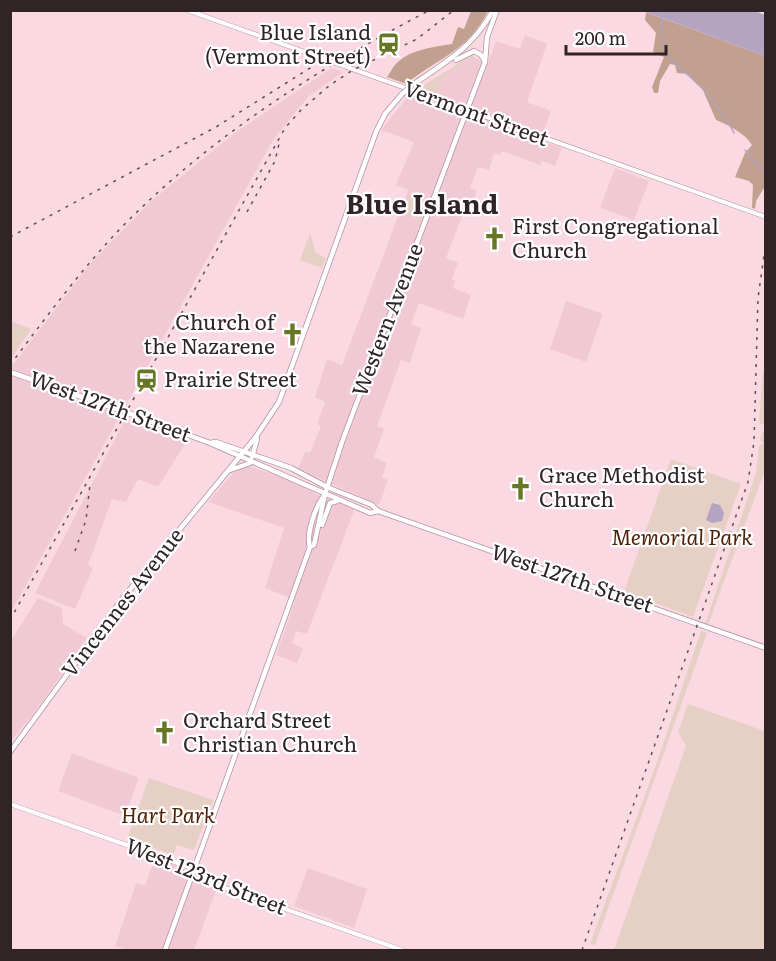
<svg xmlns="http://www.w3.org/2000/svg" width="776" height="961" font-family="Literata,serif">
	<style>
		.built { fill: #f1c9d4 }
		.green { fill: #e6d0c5 }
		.forest { fill: #c2a08f }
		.water { fill: #b4a3c1 }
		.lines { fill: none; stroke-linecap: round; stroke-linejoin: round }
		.stream { stroke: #b4a3c1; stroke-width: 1.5 }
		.minor-casing { stroke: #b1929b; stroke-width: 5 }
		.major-casing { stroke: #b1929b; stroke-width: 6 }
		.minor { stroke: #fff; stroke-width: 4 }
		.major { stroke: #fff; stroke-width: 4.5 }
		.rail { stroke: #604e53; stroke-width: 1.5; stroke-dasharray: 3 6; stroke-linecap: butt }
		.major-bridge-casing { stroke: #b1929b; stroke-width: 6; stroke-linecap: butt }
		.major-bridge { stroke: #fff; stroke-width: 4.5 }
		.labels { text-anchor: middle; stroke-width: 4.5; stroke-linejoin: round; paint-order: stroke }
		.poi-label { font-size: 21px; fill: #302427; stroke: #fff; text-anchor: start }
		.street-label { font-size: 21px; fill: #302427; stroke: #fff }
		.park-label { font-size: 21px; font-style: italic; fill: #4f2208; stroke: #fff }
		.district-label { font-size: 27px; font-weight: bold; fill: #302427; stroke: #fff }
	</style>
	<rect width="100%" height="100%" fill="#fbd9e3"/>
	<g class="built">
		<polygon points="525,35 547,44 527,102 551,111 541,140 562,148 555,166 542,161 540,165 502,151 500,155 494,153 489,170 478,167 470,188 477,191 469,212 464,211 446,258 458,263 452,279 455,281 453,288 471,295 463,319 419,303 411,324 421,328 410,363 401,360 377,426 384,429 374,457 387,463 382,477 388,480 379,505 298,469 305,452 310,453 321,426 317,424 325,402 315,397 327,359 342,365 408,190 396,185 414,142 381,130 410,94 434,103 442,80 470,57 488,63 496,41 520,49"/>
		<polygon points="332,68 343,72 308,97 273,140 11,612 11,367 90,264 150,202 236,132"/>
		<polygon points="615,168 649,181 634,220 600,208"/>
		<polygon points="566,301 603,314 586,362 550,349"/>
		<polygon points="126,418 186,442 158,487 138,479 126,502 112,499 88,565 93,568 75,609 35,593"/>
		<polygon points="246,465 301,484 316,494 355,508 307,634 296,631 292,643 303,649 297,663 276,655 295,600 265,588 284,528 208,502 236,470"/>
		<polygon points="38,598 62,608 63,624 87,638 34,713 11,741 11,640"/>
		<polygon points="72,753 139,778 125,816 58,791"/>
		<polygon points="155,857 189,870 198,879 217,888 194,950 128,950 115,946 136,883 145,886"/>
		<polygon points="308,868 367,889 354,928 294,906"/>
	</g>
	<g class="green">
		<polygon points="472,55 479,61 469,58 442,80 436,97 416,90"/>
		<polygon points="410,198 427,204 421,220 404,214"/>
		<polygon points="310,233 316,253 326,258 322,268 300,260"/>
		<polygon points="11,321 31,329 11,359 10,321"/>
		<polygon points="763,370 766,383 765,425 759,423"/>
		<polygon points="762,430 765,434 765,470 708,625 705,624 756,473 759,446 763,443 760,440"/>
		<polygon points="671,459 741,484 693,617 624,592"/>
		<polygon points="701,631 707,633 595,945 590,944 656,765"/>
		<polygon points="688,704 765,731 765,950 614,950 686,746 678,732"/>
		<polygon points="149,778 213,800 194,850 177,845 173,855 127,839"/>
	</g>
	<g class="forest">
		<path d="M 471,11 L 488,11 C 468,51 438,58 406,84 L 387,77 C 390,74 392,67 397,63 C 411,49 434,47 452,44 L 458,27 L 464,29 Z"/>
		<path d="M 646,12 L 765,56 L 765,186 L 756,201 L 755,209 L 752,208 L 753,185 L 749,181 L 735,177 L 745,153 L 752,145 C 745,133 728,125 716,120 L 702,88 L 688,74 L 677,73 L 675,65 L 670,64 L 660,81 L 658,93 L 654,93 L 652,87 L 664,57 L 653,52 L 656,33 L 645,20 Z"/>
	</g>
	<g class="water">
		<polygon points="752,10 765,15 765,56 644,11"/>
		<polygon points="712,503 720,505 724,513 722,521 712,523 706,520"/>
	</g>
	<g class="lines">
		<g class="stream">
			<polyline points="662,17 661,34 668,56 707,93 726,118 734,133"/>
			<polyline points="745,150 765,173"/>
		</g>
		<defs>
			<g id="minor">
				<polyline points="187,10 766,217"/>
				<polyline points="10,804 189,867 214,884 402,950"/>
			</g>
			<g id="major">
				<polyline points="456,60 474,51 481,55 485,62"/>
				<path d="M 411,86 C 444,63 474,47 493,10"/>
				<polyline points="131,414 210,443 370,513 378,511 766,648"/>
				<polyline points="210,443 216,442 291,468 327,487 372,505 378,511"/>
				<polyline points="252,457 257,439"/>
				<polyline points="230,470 250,463"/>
				<polyline points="322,525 330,503 337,501"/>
				<path d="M 310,547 C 306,534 315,508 323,497"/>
				<polyline points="10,752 123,598 255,438 279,402 376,132 385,114 402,94"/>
				<polyline points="165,950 310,547 314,545 325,494 342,442 485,62 487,37 497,10"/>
			</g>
		</defs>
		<use href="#minor" class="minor-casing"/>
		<use href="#major" class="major-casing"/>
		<use href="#minor" class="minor"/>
		<use href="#major" class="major"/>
		<g class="rail">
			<polyline points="247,212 275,161 279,144"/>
			<polyline points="10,237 216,127 315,65"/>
			<path d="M 10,365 C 45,319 79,272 119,230 C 208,138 317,69 430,10"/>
			<polyline points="75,551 86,520 90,484"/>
			<polyline points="10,620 285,128 301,110 330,85 353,70 417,39 454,10"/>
			<polyline points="582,950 748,482 754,442 758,298 766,241"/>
		</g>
		<defs>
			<g id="major-bridge">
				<polyline points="402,94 411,86"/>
				<polyline points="10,372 131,414"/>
			</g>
		</defs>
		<use href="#major-bridge" class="major-bridge-casing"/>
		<use href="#major-bridge" class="major-bridge"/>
	</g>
	<defs>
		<symbol id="station-bare" viewBox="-9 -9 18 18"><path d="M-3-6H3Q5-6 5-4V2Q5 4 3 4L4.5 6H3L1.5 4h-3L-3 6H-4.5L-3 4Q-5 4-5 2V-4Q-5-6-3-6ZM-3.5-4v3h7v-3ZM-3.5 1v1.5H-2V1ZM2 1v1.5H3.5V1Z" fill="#677725" stroke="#fff" stroke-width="2.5" paint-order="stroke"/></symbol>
		<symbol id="church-bare" viewBox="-9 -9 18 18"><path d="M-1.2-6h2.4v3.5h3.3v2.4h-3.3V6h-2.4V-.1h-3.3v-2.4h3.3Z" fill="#677725" stroke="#fff" stroke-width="2.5" paint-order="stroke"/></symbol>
	</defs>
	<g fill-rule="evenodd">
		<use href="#station-bare" x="372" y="28" width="33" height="33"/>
		<use href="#church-bare" x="478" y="222" width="33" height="33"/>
		<use href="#church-bare" x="276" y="318" width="33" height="33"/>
		<use href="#station-bare" x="130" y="364" width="33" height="33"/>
		<use href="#church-bare" x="504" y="472" width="33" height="33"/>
		<use href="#church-bare" x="148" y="716" width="33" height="33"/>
	</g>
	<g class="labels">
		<g class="poi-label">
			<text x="371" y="40" text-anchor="end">Blue Island<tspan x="371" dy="24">(Vermont Street)</tspan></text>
			<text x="512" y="234">First Congregational<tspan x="512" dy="24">Church</tspan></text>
			<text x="275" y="330" text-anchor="end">Church of<tspan x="275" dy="24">the Nazarene</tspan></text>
			<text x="164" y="387">Prairie Street</text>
			<text x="539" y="483">Grace Methodist<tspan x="539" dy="24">Church</tspan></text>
			<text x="183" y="728">Orchard Street<tspan x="183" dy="24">Christian Church</tspan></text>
		</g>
		<g class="street-label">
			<text transform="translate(476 114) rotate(20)" y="7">Vermont Street</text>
			<text transform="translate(388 320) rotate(-69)" y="7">Western Avenue</text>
			<text transform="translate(110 407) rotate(20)" y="7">West 127th Street</text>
			<text transform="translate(572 579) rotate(19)" y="7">West 127th Street</text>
			<text transform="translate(123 603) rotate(-52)" y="7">Vincennes Avenue</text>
			<text transform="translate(206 877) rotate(22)" y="7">West 123rd Street</text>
		</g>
		<g class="park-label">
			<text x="682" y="545">Memorial Park</text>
			<text x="168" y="823">Hart Park</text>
		</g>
		<g class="district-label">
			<text x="422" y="214">Blue Island</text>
		</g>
	</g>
	<rect width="776" height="961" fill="none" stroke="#302427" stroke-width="24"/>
	<path d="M566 45v9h100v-9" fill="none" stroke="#302427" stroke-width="3"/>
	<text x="575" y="45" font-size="18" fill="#302427" stroke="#ffffff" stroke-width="4.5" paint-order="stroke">200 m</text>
</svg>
